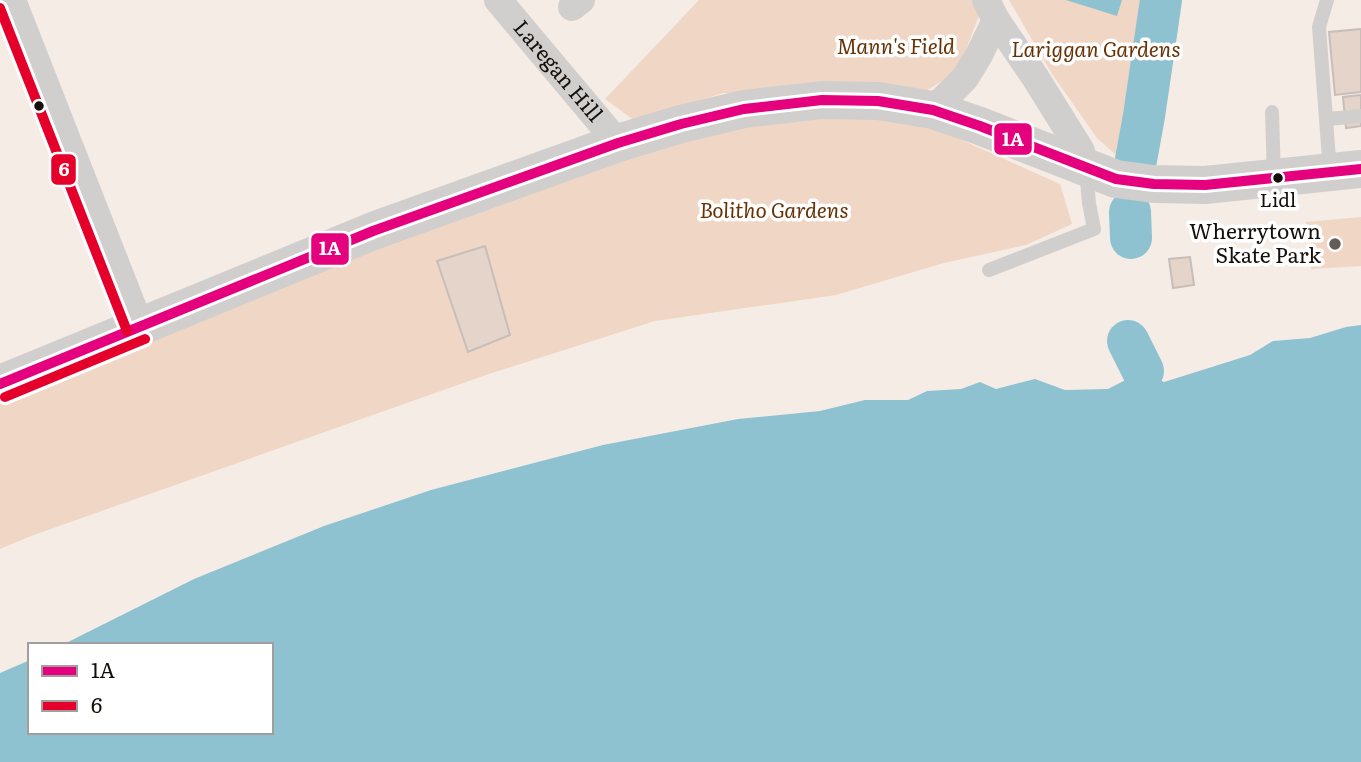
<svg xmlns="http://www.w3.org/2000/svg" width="1361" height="762" font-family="Literata,serif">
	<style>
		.green { fill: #f0d6c5 }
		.water { fill: #8ec2d0 }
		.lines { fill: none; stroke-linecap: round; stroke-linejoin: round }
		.river { stroke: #8ec2d0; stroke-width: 42 }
		.building { fill: #e4d4ca; stroke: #c7beb9; stroke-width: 2 }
		.lane { stroke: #d1cfcd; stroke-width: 14 }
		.street { stroke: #d1cfcd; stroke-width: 28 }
		.secondary { stroke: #d1cfcd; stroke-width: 38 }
		.bus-1-casing { stroke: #fff; stroke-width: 16 }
		.bus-2-casing { stroke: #fff; stroke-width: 16 }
		.bus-1 { stroke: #e5007d; stroke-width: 10 }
		.bus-2 { stroke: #e4002b; stroke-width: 10 }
		.bus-dot { fill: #150e09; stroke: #fff; stroke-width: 2.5 }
		.poi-dot { fill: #645c56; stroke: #fff; stroke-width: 2.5 }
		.labels { text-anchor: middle; stroke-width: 7; stroke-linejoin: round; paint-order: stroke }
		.bus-label { font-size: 19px; fill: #150e09; stroke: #fff }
		.park-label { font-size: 21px; font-style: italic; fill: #673306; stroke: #fff }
		.street-label { font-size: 21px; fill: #150e09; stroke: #fff }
		.poi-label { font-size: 21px; fill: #150e09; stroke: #fff; text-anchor: end }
		.line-badge { stroke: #fff; stroke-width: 2.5 }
		.badge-label { font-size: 19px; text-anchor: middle; font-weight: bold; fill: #fff }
	</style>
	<rect width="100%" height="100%" fill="#f6ece6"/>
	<g class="green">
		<polygon points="699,0 974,0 979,16 965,52 954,74 919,95 723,93 635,121 605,99"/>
		<polygon points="1009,0 1156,0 1133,119 1116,155 1097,138 1052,74"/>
		<polygon points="820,114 926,124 1060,184 1072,224 1026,245 944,263 836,295 655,321 486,375 31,536 0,549 0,399 363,251 594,169 748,122"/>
		<polygon points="1361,217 1361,266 1311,269 1306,222"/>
	</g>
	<g class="water">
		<polygon points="1066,0 1122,0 1117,16"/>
		<polygon points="1361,325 1361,762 0,762 0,673 30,660 30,732 271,732 271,645 62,645 194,579 324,526 431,490 603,445 738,419 820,411 865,400 908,400 927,391 961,389 980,382 996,389 1035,379 1065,390 1108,389 1143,371 1164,382 1250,355 1273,341 1310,338 1346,327"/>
	</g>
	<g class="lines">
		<g class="river">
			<polyline points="1136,160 1144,116 1161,0"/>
			<polyline points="1130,212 1131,238"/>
			<polyline points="1128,341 1143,371"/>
		</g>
	</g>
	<g class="building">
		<polygon points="1361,29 1361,92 1335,95 1329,32"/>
		<polygon points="1361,95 1361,126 1346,128 1343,97"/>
		<polygon points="485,246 510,335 468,352 437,261"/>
		<polygon points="1190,257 1194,285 1173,288 1169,259"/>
	</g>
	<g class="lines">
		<g class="lane">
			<polyline points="1327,0 1319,27 1330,172"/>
			<polyline points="1272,112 1274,177"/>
			<polyline points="1327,119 1361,116"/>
			<polyline points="989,270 1094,229 1089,203 1086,170"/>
		</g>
		<g class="street">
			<polyline points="12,0 140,326"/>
			<path id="s1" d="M 498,0 L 618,143"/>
			<polyline points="986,0 996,20 1035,77 1081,151 1086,169"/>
			<polyline points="572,7 581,0"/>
			<polyline points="933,110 965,78 979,55 996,20"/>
		</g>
		<polyline class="secondary" points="0,384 373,231 618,143 681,124 744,109 822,100 878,101 933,110 980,126 1116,179 1154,184 1205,185 1361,169"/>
		<defs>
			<polyline id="bus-1" points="0,384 373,231 618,143 681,124 744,109 822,100 878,101 933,110 980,126 1116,179 1154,184 1205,185 1361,169"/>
			<g id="bus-2">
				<polyline points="0,8 127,331"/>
				<polyline points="5,397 145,339"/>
			</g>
		</defs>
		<use href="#bus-1" class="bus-1-casing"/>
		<use href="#bus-2" class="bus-2-casing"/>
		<use href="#bus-1" class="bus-1"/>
		<use href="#bus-2" class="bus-2"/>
	</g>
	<g class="bus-dot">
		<circle cx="39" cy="106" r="6"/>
		<circle cx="1278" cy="178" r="6"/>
	</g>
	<circle class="poi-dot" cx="1335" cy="244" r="7"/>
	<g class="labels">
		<g class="bus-label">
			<text x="1278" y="207">Lidl</text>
		</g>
		<g class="park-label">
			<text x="896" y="54">Mann's Field</text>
			<text x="1096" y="57">Lariggan Gardens</text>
			<text x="774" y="218">Bolitho Gardens</text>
		</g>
		<g class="street-label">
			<text dy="7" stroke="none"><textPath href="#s1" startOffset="93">Laregan Hill</textPath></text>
		</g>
		<g class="poi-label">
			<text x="1321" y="239">Wherrytown<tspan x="1321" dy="24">Skate Park</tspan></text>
		</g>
	</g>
	<g class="line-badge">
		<rect x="993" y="122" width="40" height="34" rx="7" fill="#e5007d"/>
		<rect x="50" y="153" width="27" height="33" rx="7" fill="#e4002b"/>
		<rect x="310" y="232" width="40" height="34" rx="7" fill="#e5007d"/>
	</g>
	<g class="badge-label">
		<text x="1013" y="146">1A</text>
		<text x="64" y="176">6</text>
		<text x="330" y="255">1A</text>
	</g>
	<rect x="28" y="643" width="245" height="91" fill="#ffffff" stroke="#a19f9d" stroke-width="2"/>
	<rect x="42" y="666" width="35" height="10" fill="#e5007d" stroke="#a19f9d" stroke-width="2"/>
	<text x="91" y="678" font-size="21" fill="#150e09">1A</text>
	<rect x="42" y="701" width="35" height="10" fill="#e4002b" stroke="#a19f9d" stroke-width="2"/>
	<text x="91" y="713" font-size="21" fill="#150e09">6</text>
</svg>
